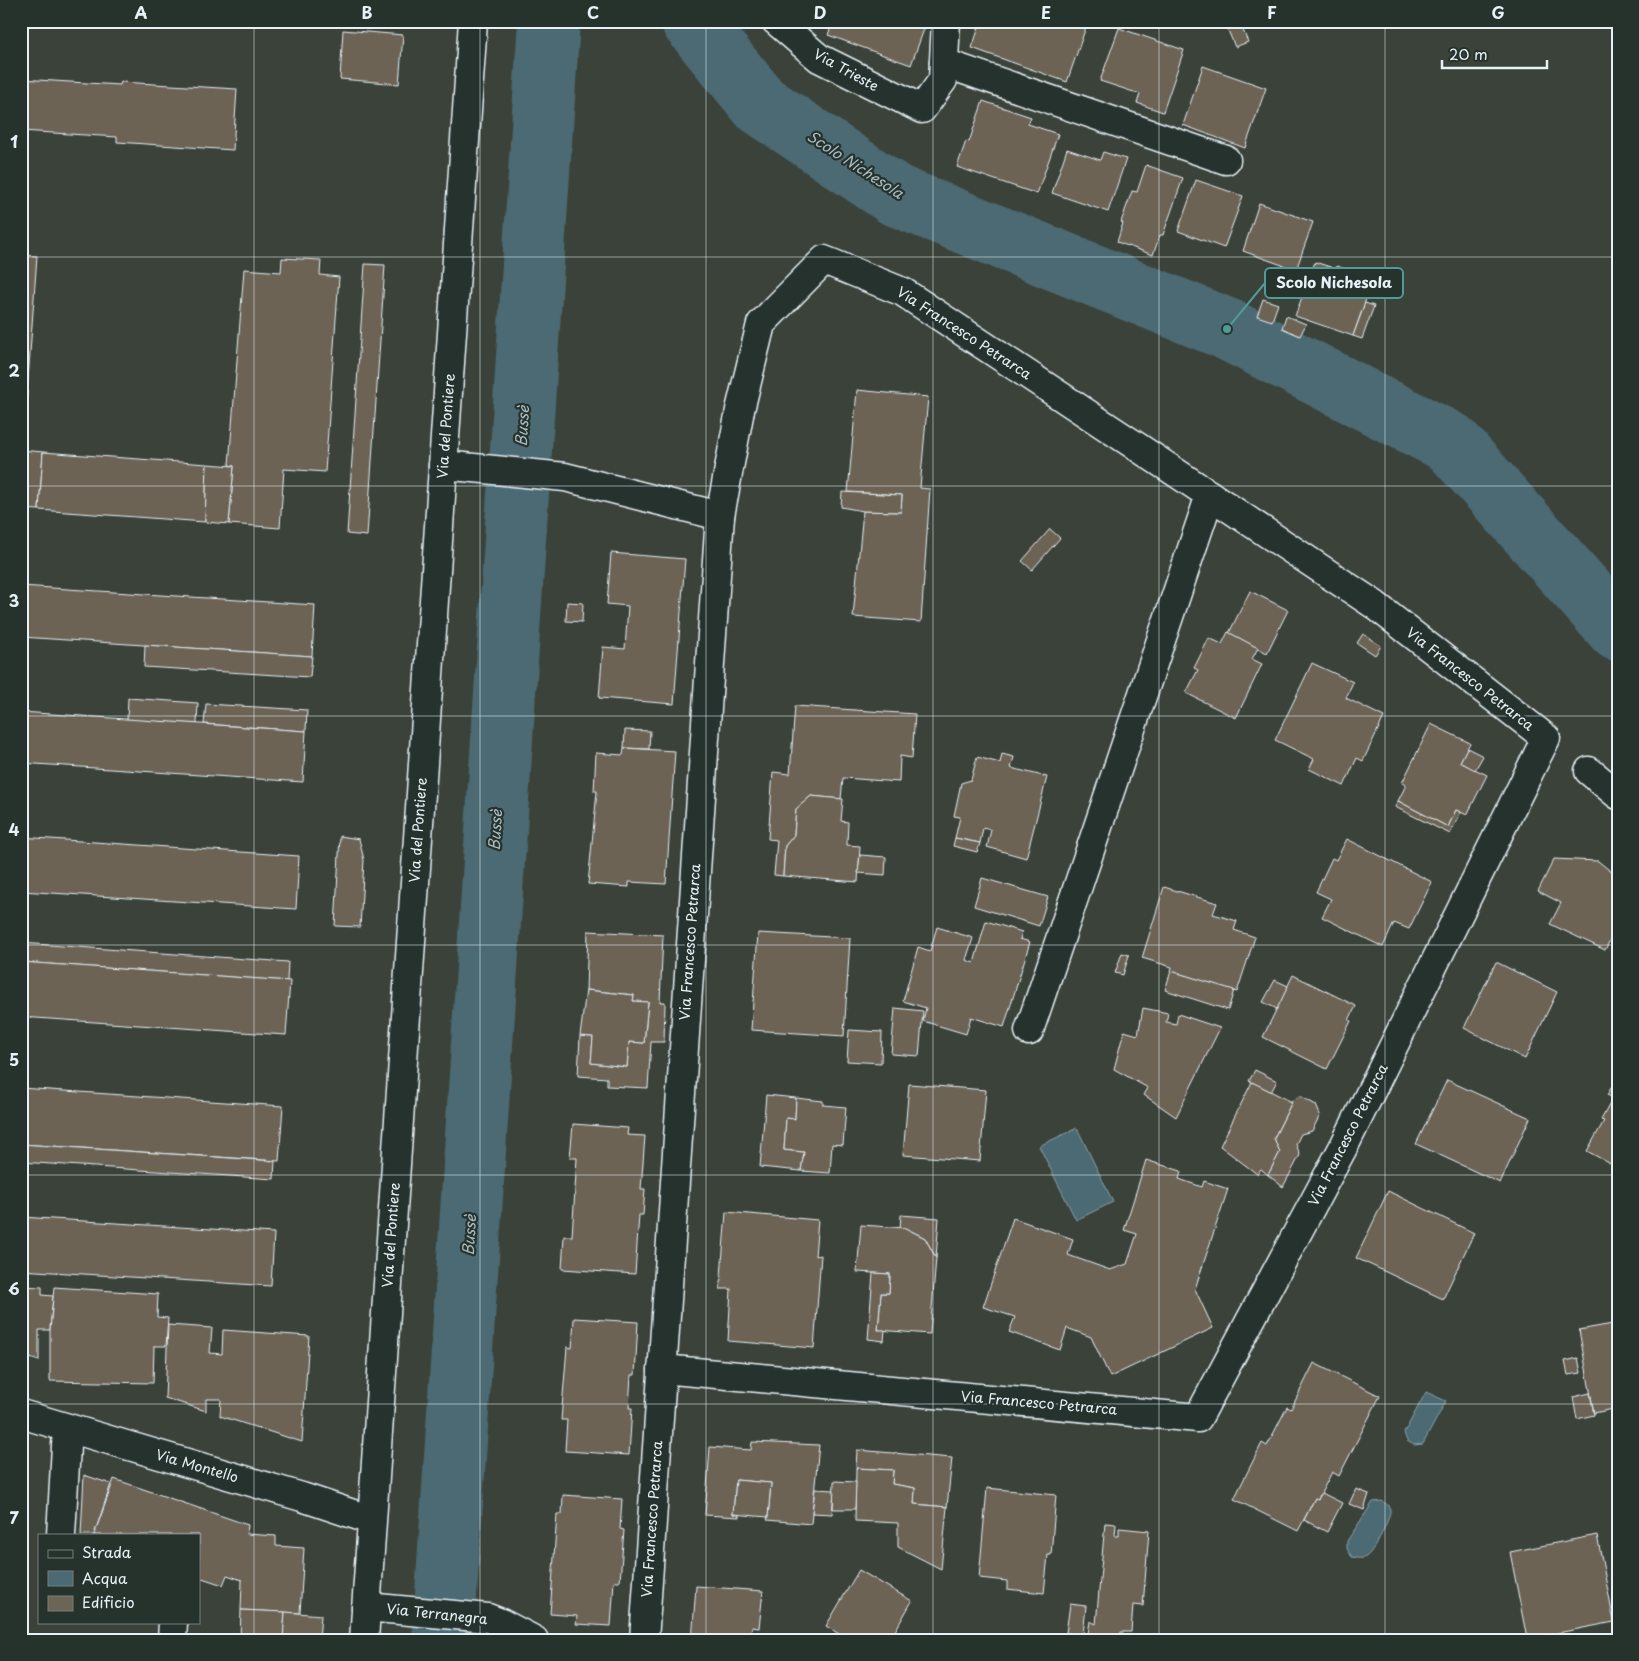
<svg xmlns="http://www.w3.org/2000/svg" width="1639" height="1661" font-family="'Playpen Sans',sans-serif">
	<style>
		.water { fill: #4c6a73; stroke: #8aa0a8 }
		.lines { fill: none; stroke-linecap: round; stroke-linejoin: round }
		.river { stroke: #4c6a73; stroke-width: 62 }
		.building { fill: #6c6455; stroke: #e8f1f8 }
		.minor-casing { stroke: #e8f1f8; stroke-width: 31 }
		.secondary-casing { stroke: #e8f1f8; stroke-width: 31 }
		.minor { stroke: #26332d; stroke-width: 28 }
		.secondary { stroke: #26332d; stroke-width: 28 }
		.grid { fill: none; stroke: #e8f1f8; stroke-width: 1; stroke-opacity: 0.55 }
		.labels { text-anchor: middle; stroke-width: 4.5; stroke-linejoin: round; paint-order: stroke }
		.street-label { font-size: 14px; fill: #e8f1f8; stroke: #26332d }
		.water-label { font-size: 15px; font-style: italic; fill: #aabbc3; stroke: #26332d }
		.leader { fill: none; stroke: #509b97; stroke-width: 2 }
		.callout-dot { fill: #509b97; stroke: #26332d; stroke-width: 2 }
		.callout { fill: #26332d; stroke: #509b97; stroke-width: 2 }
		.callout-label { font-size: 15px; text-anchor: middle; font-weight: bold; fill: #e8f1f8 }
		.neatline { fill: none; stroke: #e8f1f8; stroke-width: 2 }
		.grid-label { font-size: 16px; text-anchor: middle; font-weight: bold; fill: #e8f1f8 }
	</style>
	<rect width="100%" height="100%" fill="#3b4239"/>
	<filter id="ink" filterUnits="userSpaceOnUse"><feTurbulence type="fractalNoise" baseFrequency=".02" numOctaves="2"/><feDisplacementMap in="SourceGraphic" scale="10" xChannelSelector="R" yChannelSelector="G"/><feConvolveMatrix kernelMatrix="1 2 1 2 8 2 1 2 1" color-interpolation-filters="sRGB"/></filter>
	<g filter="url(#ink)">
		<g class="water">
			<polygon points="1077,1128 1113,1202 1076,1220 1039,1146"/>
			<polygon points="1426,1392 1446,1401 1423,1444 1414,1445 1407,1441 1404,1433"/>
			<path d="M 1381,1501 C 1385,1503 1388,1504 1390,1509 C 1392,1516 1374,1551 1367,1556 C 1362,1560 1357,1558 1352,1557 L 1347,1549 L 1347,1541 L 1373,1502 Z"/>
		</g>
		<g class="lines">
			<g class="river">
				<polyline points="692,21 760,104 895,195 1227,329 1451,443 1618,630"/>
				<polyline points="443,1640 549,21"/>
			</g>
		</g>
		<g class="building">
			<polygon points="833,21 927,21 911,65 828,35"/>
			<polygon points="981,21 1078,21 1087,24 1067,82 972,48"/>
			<polygon points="1240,23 1248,42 1235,47 1227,28"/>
			<polygon points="1119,28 1184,50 1163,112 1137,103 1140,94 1100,81"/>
			<polygon points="343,30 403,35 399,84 340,79"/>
			<polygon points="1203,66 1266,88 1245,148 1183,125"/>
			<polygon points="21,79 120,85 121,82 237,89 233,150 117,142 117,137 21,131"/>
			<polygon points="983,101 1031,117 1028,124 1058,134 1037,194 957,167 966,141 969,142"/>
			<polygon points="1067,149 1100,160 1103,152 1126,159 1108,212 1052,193"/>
			<polygon points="1146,165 1183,178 1163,235 1160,235 1153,255 1117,242 1123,223 1121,222 1132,191 1137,192"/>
			<polygon points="1196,180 1243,196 1224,248 1178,231"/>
			<polygon points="1259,203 1313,222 1296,270 1243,251"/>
			<polygon points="21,255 37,256 23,450 21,450"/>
			<polygon points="282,258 321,260 320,275 339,277 325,472 284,469 280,528 229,524 234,466 229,465 244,269 281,272"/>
			<polygon points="1315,262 1336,269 1337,266 1373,279 1353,336 1295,316"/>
			<polygon points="365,264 385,265 367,536 347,534"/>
			<polygon points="1263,299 1278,304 1272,321 1257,316"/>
			<polygon points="1365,303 1374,306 1362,339 1353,336"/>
			<polygon points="1286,316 1306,324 1300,336 1282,328"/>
			<polygon points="857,390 928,397 920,488 930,489 921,622 853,617 863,511 901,512 902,495 848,492"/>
			<polygon points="21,450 43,452 39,510 21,509"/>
			<polygon points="43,452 207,464 205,522 39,510"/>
			<polygon points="207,464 234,466 229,524 205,522"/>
			<polygon points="842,492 902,495 901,512 863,511 841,507"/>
			<polygon points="1050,529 1060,538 1032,570 1022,561"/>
			<polygon points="611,553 685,559 674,704 599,698 603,647 625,649 628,606 607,604"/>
			<polygon points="21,586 315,605 312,656 21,637"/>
			<polygon points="1250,591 1288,610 1267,653 1229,633"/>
			<polygon points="567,602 583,603 582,622 566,621"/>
			<polygon points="1228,632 1258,648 1252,659 1262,664 1236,718 1186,693 1198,670 1194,668 1209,638 1222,644"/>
			<polygon points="1363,634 1381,646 1375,655 1357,643"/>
			<polygon points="145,645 312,656 310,677 144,667"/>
			<polygon points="1312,663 1353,682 1346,698 1384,717 1363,761 1357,758 1344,786 1309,769 1314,759 1275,740"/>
			<polygon points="128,698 198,703 197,724 127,720"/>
			<polygon points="206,704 307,710 306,731 204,724"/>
			<polygon points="795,706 915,714 912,758 900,756 899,782 843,778 841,799 811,796 796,809 794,835 785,846 783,876 774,875 777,840 768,839 773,772 790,774"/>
			<polygon points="21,712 306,731 303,782 21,763"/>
			<polygon points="1431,724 1470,743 1460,762 1487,775 1467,815 1456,810 1448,827 1398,801 1406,785 1402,783"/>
			<polygon points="625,730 650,731 649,749 624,748"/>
			<polygon points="624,748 675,751 666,884 629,882 629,887 588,884 597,791 594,791 596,753 623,755"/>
			<polygon points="1467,748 1483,756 1475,770 1460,762"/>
			<polygon points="1002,754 1014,757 1011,768 1047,777 1026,858 987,847 991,830 983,828 980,843 955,838 960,817 954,816 961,783 971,780 977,757 1000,763"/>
			<polygon points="811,796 843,799 841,821 848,822 847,845 860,846 858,882 783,876 785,846 794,835 796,809"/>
			<polygon points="1398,801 1448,827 1456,810 1461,812 1450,834 1395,807"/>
			<polygon points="340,836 359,839 364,860 360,927 335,926"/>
			<polygon points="21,837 299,856 296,909 21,891"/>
			<polygon points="955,838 980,843 977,852 953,846"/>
			<polygon points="1347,839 1432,882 1409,929 1394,923 1383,947 1322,917 1331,899 1316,892 1332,858 1336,860"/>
			<polygon points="860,855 886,857 885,875 858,873"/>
			<polygon points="1554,859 1598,861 1618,877 1618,915 1615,920 1618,921 1618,924 1605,950 1550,924 1561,903 1538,891"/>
			<polygon points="982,878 1048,897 1039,926 974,906"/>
			<polygon points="1164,887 1217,903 1213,914 1237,921 1234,930 1255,937 1237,992 1171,971 1172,967 1142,958"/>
			<polygon points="986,921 1022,932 1020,939 1030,942 1004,1027 971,1017 966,1034 923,1021 926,1008 903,1001 918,947 930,951 937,927 973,938 966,960 974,963"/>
			<polygon points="588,931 663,935 660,1002 665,1002 664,1042 651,1042 648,1088 607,1086 607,1078 578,1076 580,1036 593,1037 591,1063 627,1067 629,1042 644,1043 648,1002 633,1001 634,995 586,990"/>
			<polygon points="758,933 850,938 844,1036 751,1030"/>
			<polygon points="21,943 288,962 287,981 21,962"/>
			<polygon points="1122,953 1129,955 1123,975 1115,973"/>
			<polygon points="21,962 290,981 286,1035 21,1017"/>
			<polygon points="1496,962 1557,992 1525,1059 1464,1028"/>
			<polygon points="1171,971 1234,990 1228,1010 1165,990"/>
			<polygon points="1293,975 1356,1006 1349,1020 1351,1021 1327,1069 1263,1037"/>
			<polygon points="1275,980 1288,986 1277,1009 1263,1002"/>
			<polygon points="586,990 634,995 633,1001 648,1002 644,1043 629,1042 627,1067 591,1063 593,1037 580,1036"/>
			<polygon points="895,1008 923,1011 919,1056 891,1054"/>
			<polygon points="1143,1008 1168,1013 1166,1022 1176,1024 1178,1014 1220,1028 1176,1117 1144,1095 1148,1088 1114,1069 1124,1031 1138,1035"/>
			<polygon points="849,1030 882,1032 881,1063 847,1061"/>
			<polygon points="1255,1070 1277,1081 1271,1092 1249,1081"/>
			<polygon points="1618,1076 1618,1168 1587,1151 1604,1121 1601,1120 1613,1098 1607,1095"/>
			<polygon points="1447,1080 1530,1118 1500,1183 1416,1144"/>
			<polygon points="1252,1082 1292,1102 1274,1138 1280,1152 1268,1175 1261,1169 1257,1174 1220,1146"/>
			<polygon points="909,1084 986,1090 980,1161 903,1155"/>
			<polygon points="21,1088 283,1106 279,1161 21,1144"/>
			<polygon points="766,1095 796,1098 795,1119 786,1118 784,1150 804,1152 801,1171 760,1167"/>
			<polygon points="1300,1096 1316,1105 1320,1115 1312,1131 1301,1134 1296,1144 1300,1155 1283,1187 1268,1175 1280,1152 1274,1138 1292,1102 1289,1102"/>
			<polygon points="796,1098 823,1101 823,1105 846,1107 843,1145 832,1144 830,1173 801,1171 804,1152 784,1150 786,1118 795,1119"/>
			<polygon points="573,1124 628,1128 627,1135 645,1136 641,1189 645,1189 643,1215 639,1215 635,1274 562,1269 564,1236 572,1236 577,1158 570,1158"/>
			<polygon points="21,1144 275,1161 274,1179 21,1162"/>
			<polygon points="1146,1160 1181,1171 1179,1179 1202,1187 1204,1181 1228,1189 1195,1289 1213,1328 1110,1377 1091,1337 1067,1328 1060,1350 1009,1332 1015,1317 983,1307 1013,1218 1073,1239 1068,1255 1110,1270 1127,1264 1137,1234 1124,1230"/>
			<polygon points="1388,1191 1474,1233 1443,1299 1356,1258"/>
			<polygon points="726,1212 818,1220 815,1256 821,1255 814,1348 728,1341 731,1289 720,1289"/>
			<polygon points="901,1215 939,1218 936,1258 925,1238 905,1228 900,1228"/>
			<polygon points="21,1217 274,1233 271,1286 21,1270"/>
			<polygon points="861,1225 905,1228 925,1238 936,1258 930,1334 878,1330 881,1293 889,1293 890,1274 857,1272"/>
			<polygon points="873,1273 890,1274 889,1293 881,1293 878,1330 885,1330 884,1341 868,1339"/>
			<polygon points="21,1286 42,1287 42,1295 53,1296 50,1330 39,1330 39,1361 21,1355"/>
			<polygon points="54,1287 158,1294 157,1317 168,1318 166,1346 154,1346 153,1383 50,1381 50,1330"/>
			<polygon points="574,1318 638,1322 635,1375 631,1375 629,1408 632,1408 629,1455 565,1451 567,1420 561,1420 567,1347 572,1348"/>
			<polygon points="1618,1323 1618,1408 1594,1413 1579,1330"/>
			<polygon points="168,1325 212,1328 210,1353 222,1354 223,1330 309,1336 302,1442 220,1416 221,1399 206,1399 206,1411 165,1398"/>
			<polygon points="1578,1358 1581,1373 1568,1375 1565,1361"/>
			<polygon points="1314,1363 1380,1396 1339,1476 1332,1472 1318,1499 1315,1498 1298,1531 1234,1499 1262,1443 1267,1446 1287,1407 1291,1409"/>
			<polygon points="1590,1393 1594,1415 1577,1419 1573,1397"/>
			<polygon points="752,1442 819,1445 811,1524 767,1520 768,1517 771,1483 736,1480 733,1514 739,1515 739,1517 705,1515 710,1447 751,1450"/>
			<polygon points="857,1450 952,1458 947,1507 914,1504 915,1488 892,1484 893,1470 856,1468"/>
			<polygon points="856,1468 893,1470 892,1484 915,1488 914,1504 947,1507 941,1569 898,1547 898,1523 855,1521"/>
			<polygon points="84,1475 111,1484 94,1535 81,1535"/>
			<polygon points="114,1479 248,1525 247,1534 276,1536 276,1546 304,1548 300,1613 241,1610 242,1580 227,1575 223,1585 199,1577 199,1535 94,1535"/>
			<polygon points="736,1480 771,1483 768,1517 733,1514"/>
			<polygon points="834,1481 856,1482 855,1509 833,1509"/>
			<polygon points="987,1488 1056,1495 1051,1555 1048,1555 1044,1593 1007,1589 1007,1581 979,1578"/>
			<polygon points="815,1489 834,1490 832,1514 812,1513"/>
			<polygon points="1356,1489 1369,1494 1364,1510 1349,1504"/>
			<polygon points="1322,1493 1342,1503 1327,1532 1304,1520 1315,1498 1318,1499"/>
			<polygon points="563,1495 622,1499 620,1529 624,1530 620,1581 614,1581 611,1626 576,1624 577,1616 550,1614 557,1514 562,1514"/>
			<polygon points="1105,1523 1116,1524 1115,1536 1119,1536 1119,1528 1149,1531 1143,1606 1133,1605 1131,1632 1121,1632 1119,1640 1087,1640 1090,1621 1096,1624"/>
			<polygon points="1597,1535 1614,1622 1527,1639 1510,1552"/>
			<polygon points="859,1570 912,1601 890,1640 849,1640 826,1626"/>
			<polygon points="696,1586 763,1591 759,1628 752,1627 750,1636 757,1640 692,1640"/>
			<polygon points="1070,1604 1086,1606 1083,1635 1066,1633"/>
			<polygon points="241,1610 285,1612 283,1640 240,1640"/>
			<polygon points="285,1612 321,1615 319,1640 283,1640"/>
		</g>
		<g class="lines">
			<defs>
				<g id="minor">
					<polyline points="776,21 819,58 922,109 943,80 946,21"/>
					<polyline points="944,63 1226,160"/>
					<polyline points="443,465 565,477 720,516 644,1640"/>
					<polyline points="1589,771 1618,795"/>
					<polyline points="1029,1031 1210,495"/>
					<polyline points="662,1369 1198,1418 1345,1144 1546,738 1375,605 1136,446 903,292 824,260 761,324 740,410 720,516"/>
					<polyline points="21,1414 302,1497 371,1520"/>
					<polyline points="61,1535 67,1428"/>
					<polyline points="366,1607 488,1618 501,1623 534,1640"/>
					<polyline points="172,1640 173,1622"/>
				</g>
				<polyline id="secondary" points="364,1640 473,21"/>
			</defs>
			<use href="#minor" class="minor-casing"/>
			<use href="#secondary" class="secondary-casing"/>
			<use href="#minor" class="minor"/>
			<use href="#secondary" class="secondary"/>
		</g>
	</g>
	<path class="grid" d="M 254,21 L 254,1640M 480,21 L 480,1640M 706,21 L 706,1640M 933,21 L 933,1640M 1159,21 L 1159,1640M 1385,21 L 1385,1640M 21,257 L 1618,257M 21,486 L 1618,486M 21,716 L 1618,716M 21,945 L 1618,945M 21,1175 L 1618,1175M 21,1404 L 1618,1404"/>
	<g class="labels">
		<g class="street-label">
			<text transform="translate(846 70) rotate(29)" y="5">Via Trieste</text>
			<text transform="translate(964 333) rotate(33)" y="5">Via Francesco Petrarca</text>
			<text transform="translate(446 426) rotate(-86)" y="5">Via del Pontiere</text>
			<text transform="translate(1470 679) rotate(38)" y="5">Via Francesco Petrarca</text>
			<text transform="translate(418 830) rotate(-86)" y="5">Via del Pontiere</text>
			<text transform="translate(690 942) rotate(-86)" y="5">Via Francesco Petrarca</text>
			<text transform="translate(1348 1135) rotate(-63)" y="5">Via Francesco Petrarca</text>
			<text transform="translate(391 1235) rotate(-86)" y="5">Via del Pontiere</text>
			<text transform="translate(1039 1403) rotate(5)" y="5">Via Francesco Petrarca</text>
			<text transform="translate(197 1466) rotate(16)" y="5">Via Montello</text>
			<text transform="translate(652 1519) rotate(-86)" y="5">Via Francesco Petrarca</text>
			<text transform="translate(437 1614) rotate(6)" y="5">Via Terranegra</text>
		</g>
		<g class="water-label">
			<text transform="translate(855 165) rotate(33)" y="5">Scolo Nichesola</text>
			<text transform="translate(523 426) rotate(-86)" y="5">Bussè</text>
			<text transform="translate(496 830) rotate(-86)" y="5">Bussè</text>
			<text transform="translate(470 1235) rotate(-86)" y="5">Bussè</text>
		</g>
	</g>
	<path class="leader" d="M1227 329L1265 283"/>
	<circle class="callout-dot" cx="1227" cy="329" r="5"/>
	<rect class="callout" x="1265" y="268" width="138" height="30" rx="5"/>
	<g class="callout-label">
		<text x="1334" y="288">Scolo Nichesola</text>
	</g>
	<rect width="1639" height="1661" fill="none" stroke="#26332d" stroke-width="55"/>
	<rect x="38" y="1534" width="162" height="90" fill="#26332d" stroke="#747f7e"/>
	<rect x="48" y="1550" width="25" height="8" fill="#26332d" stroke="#747f7e"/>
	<text x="82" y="1558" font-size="15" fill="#e8f1f8">Strada</text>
	<rect x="48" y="1571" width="25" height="15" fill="#4c6a73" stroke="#747f7e"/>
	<text x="82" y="1584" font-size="15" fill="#e8f1f8">Acqua</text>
	<rect x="48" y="1596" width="25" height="15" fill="#6c6455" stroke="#747f7e"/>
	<text x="82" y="1608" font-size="15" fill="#e8f1f8">Edificio</text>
	<path d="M1442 60v8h105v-8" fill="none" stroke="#e8f1f8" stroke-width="2.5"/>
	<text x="1449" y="60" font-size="15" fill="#e8f1f8" stroke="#26332d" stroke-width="4" paint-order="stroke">20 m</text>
	<rect x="28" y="28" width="1584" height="1606" class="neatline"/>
	<g class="grid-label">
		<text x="141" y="19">A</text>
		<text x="367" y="19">B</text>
		<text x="593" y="19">C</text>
		<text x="820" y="19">D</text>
		<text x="1046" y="19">E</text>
		<text x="1272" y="19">F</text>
		<text x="1498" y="19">G</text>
		<text x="14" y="148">1</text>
		<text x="14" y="377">2</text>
		<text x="14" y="607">3</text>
		<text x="14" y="836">4</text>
		<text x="14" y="1066">5</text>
		<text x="14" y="1295">6</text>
		<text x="14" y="1524">7</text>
	</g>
</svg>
